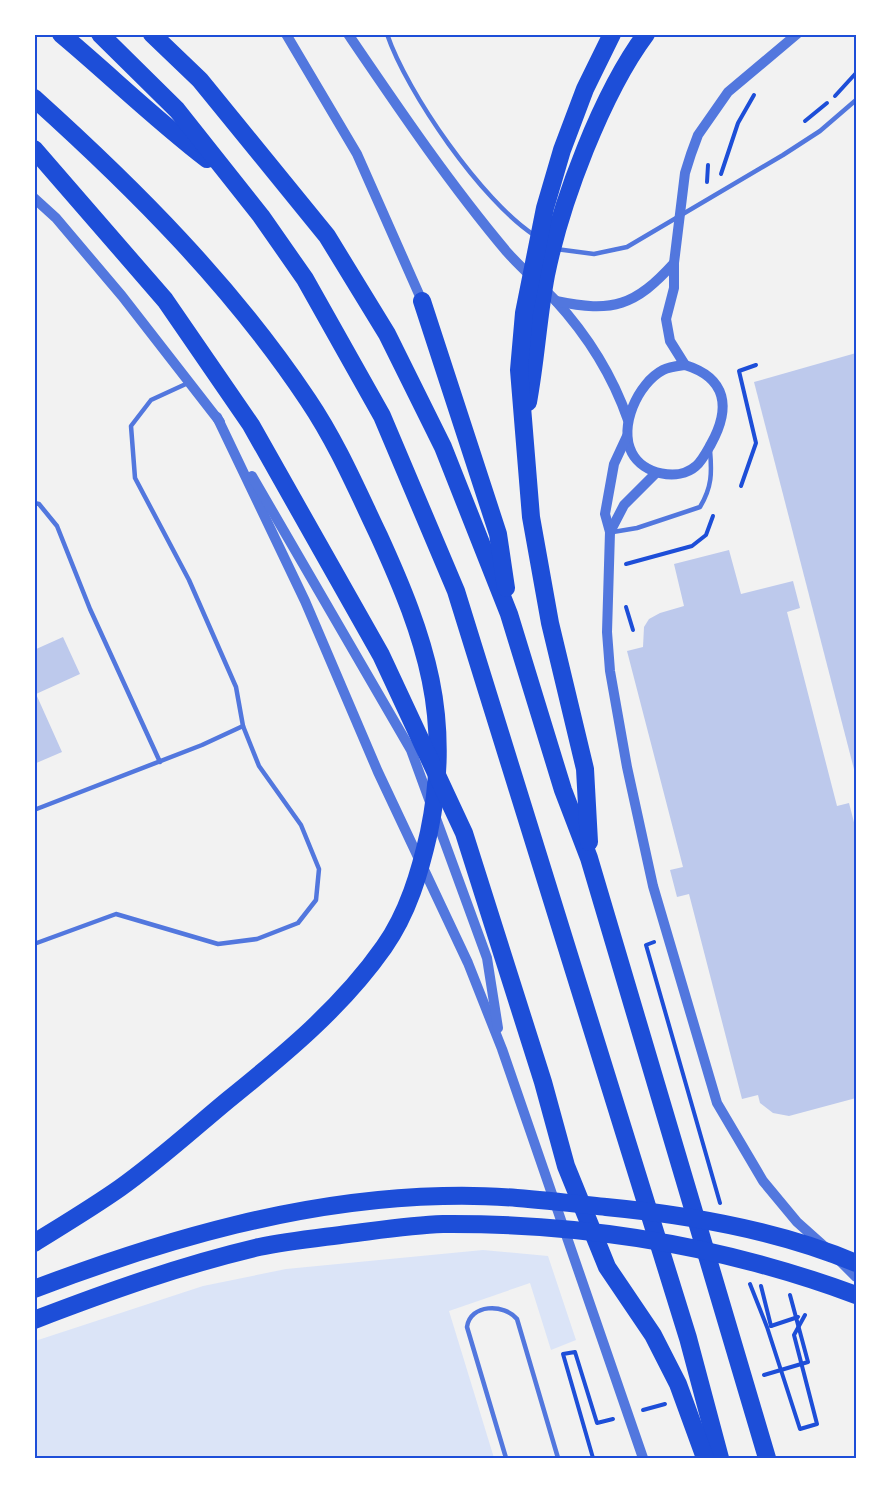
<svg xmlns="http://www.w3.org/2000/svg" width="891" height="1493" font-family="'Noto Sans',sans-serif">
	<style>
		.green { fill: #dbe4f7 }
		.building { fill: #bdc9ec }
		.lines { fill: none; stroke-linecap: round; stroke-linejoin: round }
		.path { stroke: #1d4ed8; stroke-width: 4 }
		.service { stroke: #5277de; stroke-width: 4.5 }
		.tertiary { stroke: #5277de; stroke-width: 10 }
		.motorway { stroke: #1d4ed8; stroke-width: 18 }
		.neatline { fill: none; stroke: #1d4ed8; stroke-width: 2 }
	</style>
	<rect width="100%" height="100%" fill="#f2f2f2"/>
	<polygon class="green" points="483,1250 548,1256 576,1340 551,1350 530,1283 449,1311 494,1458 35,1458 35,1341 203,1286 286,1269"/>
	<g class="building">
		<polygon points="856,353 856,777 754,382"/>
		<polygon points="729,550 741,594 793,581 800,608 787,612 837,806 849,803 856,830 856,1098 789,1116 773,1113 760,1103 758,1095 742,1099 689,894 677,897 670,870 683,867 627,651 643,647 644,627 649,619 660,613 684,606 674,564"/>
		<polygon points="63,637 80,674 36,694 62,752 34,764 34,650"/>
	</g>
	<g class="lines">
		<g class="path">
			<polyline points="835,96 856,73"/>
			<polyline points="805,121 827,103"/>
			<polyline points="721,174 738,123 754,95"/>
			<polyline points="707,182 708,165"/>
			<polyline points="741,486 756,443 739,371 756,365"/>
			<polyline points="626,564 692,546 706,535 713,516"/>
			<polyline points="626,607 633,630"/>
			<polyline points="654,942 646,945 720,1203"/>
			<polyline points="750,1284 767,1327 800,1429 817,1424 794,1335 805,1315"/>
			<polyline points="761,1286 771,1326"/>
			<polyline points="771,1326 798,1317"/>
			<polyline points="764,1375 808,1362 790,1295"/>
			<polyline points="643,1410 665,1404"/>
			<polyline points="593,1458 563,1354 575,1352 597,1423 613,1419"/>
		</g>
		<g class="service">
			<path d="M 387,34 C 407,93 482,201 534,235"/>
			<polyline points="556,249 594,254 627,247 783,155 820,131 856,100"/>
			<polyline points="34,503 39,504 57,526 90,609 160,762"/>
			<path d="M 613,532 L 637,528 L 700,507 C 712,487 712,473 710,450"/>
			<polyline points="34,810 202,745 243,726"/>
			<polyline points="34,944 116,914 218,944 257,939 298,923 316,900 319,869 301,825 259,766 243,726 236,687 189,580 135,478 131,426 151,400 188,383"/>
			<path d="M 506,1458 L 467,1327 C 470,1304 504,1303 517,1319 L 558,1458"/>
		</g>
		<g class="tertiary">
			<polyline points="286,34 357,154 422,301"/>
			<path d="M 348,34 C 399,109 449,183 507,252 C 522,269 540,284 555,300 C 588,336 612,374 628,420"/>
			<polyline points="34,198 56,218 122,296 220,422"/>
			<path d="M 556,301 C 613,313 635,306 674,263"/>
			<polyline points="685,365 670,341 666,319 674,288 674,263 685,173 691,154 698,135 728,92 797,34"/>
			<path d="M 685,365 C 727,378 731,408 711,444 C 707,451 702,461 696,466 C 678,482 643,474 632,453 C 618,427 638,383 663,370 C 669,367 678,366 685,365 Z"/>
			<polyline points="217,417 305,601 378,772 468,963 502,1049 643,1458"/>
			<polyline points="627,436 614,464 605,514 610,532 607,632 610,671 627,767 653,886 717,1103 763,1181 797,1222 825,1247"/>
			<polyline points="252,476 411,750 487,958 498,1028"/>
			<polyline points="610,532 624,505 656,473"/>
			<polyline points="839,1260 856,1277"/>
		</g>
		<g class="motorway">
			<path d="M 61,34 C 110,75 156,120 207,159"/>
			<polyline points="100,34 177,110 261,216 305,279 382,416 456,591 688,1338 720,1458"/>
			<polyline points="152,34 200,80 327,236 387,334 443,447 509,614 563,790 589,858 767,1458"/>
			<path d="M 34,98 C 135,189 232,286 308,400 C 337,443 357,490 379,536 C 426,639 453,718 429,832 C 420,872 408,913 384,947 C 342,1007 285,1054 228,1100 C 193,1129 158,1161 120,1188 C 93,1207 63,1225 34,1243"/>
			<polyline points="34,149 165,300 251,425 381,655 464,833 543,1082 566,1166 607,1267 653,1335 678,1384 705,1458"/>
			<polyline points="422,301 498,534 506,588"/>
			<path d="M 528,402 C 536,359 538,317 546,275 C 561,202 602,93 646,34"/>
			<polyline points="589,842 585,769 550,623 531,517 519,370 524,313 545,208 562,150 585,89 612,34"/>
			<path d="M 34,1289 C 165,1239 303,1199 443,1196 C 497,1194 552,1201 606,1207 C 690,1215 778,1230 856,1263"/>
			<path d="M 34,1320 C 107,1292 182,1265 259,1247 C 288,1241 318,1238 348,1234 C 380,1230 412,1225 443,1224 C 584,1223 724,1246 856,1295"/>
		</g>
	</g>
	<rect width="891" height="1493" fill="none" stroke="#ffffff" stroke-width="72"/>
	<rect x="36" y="36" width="819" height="1421" class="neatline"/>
</svg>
